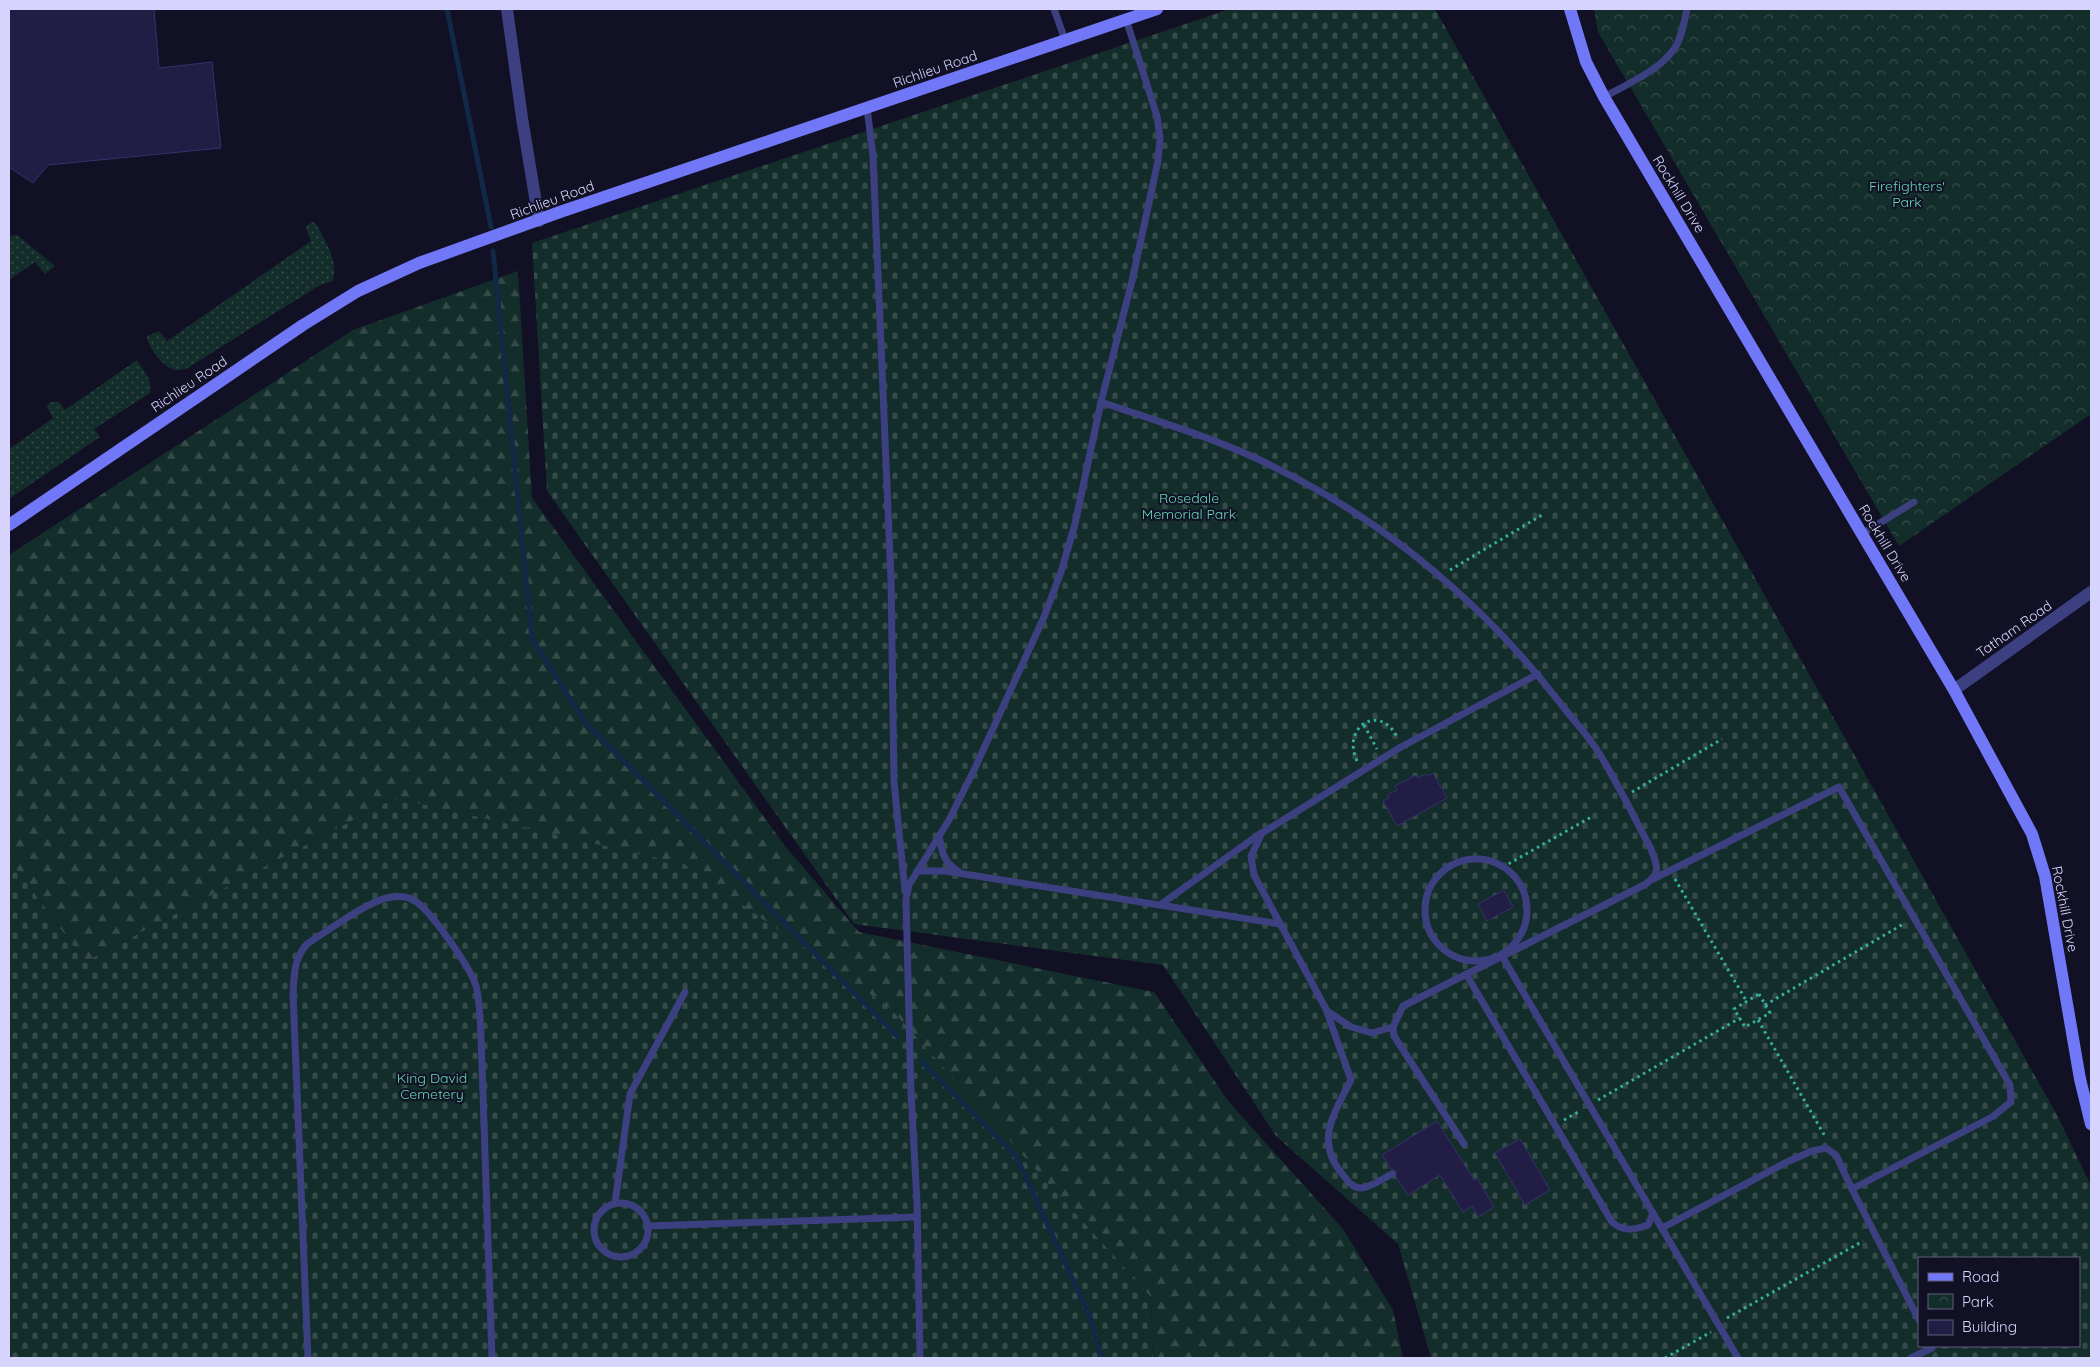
<svg xmlns="http://www.w3.org/2000/svg" width="2100" height="1367" font-family="Quicksand,sans-serif">
	<style>
		.grass { fill: url(#grass-dots) }
		.forest { fill: url(#forest-firs) }
		.cemetery { fill: url(#cemetery-stones); fill-rule: evenodd }
		.park { fill: url(#park-crowns) }
		.lines { fill: none; stroke-linecap: round; stroke-linejoin: round }
		.stream { stroke: #112947; stroke-width: 5 }
		.building { fill: #211d44; stroke: #37306e }
		.path { stroke: #35b09e; stroke-width: 3; stroke-dasharray: 2.5 4; stroke-linecap: butt }
		.lane { stroke: #3d4080; stroke-width: 7 }
		.street { stroke: #3d4080; stroke-width: 12 }
		.secondary { stroke: #7178f8; stroke-width: 12 }
		.labels { text-anchor: middle; stroke-width: 4; stroke-linejoin: round; paint-order: stroke }
		.street-label { font-size: 14px; fill: #d6d4fd; stroke: #111024 }
		.park-label { font-size: 14px; fill: #64d9b2; stroke: #111024 }
	</style>
	<defs>
		<pattern id="grass-dots" width="8" height="8" patternUnits="userSpaceOnUse" patternTransform="scale(1.25)"><rect width="8" height="8" fill="#132d2a"/><path d="M2 2h.1M6 6h.1" fill="none" stroke="#354b4a" stroke-width="1.8" stroke-linecap="round"/></pattern>
		<pattern id="forest-firs" width="22" height="20" patternUnits="userSpaceOnUse" patternTransform="scale(1.25)"><rect width="22" height="20" fill="#132d2a"/><path d="M5 1l3.5 6h-7zM16 11l3.5 6h-7z" fill="#354b4a"/></pattern>
		<pattern id="cemetery-stones" width="16" height="16" patternUnits="userSpaceOnUse" patternTransform="scale(1.25)"><rect width="16" height="16" fill="#132d2a"/><path d="M2 7V4a2 2 0 0 1 4 0v3zM10 15v-3a2 2 0 0 1 4 0v3z" fill="#354b4a"/></pattern>
		<pattern id="park-crowns" width="20" height="18" patternUnits="userSpaceOnUse" patternTransform="scale(1.25)"><rect width="20" height="18" fill="#132d2a"/><path d="M2 6a3 3 0 1 1 6 0M12 15a3 3 0 1 1 6 0" fill="none" stroke="#354b4a"/></pattern>
	</defs>
	<rect width="100%" height="100%" fill="#111024"/>
	<g class="grass">
		<path d="M 313,222 L 316,224 C 326,242 338,260 333,281 L 320,285 L 186,369 C 180,370 175,371 170,368 C 162,365 146,344 147,336 L 159,331 L 167,341 L 311,241 L 306,228 L 307,225 Z"/>
		<polygon points="17,235 55,266 45,274 35,262 9,280 9,236"/>
		<path d="M 137,360 C 143,370 154,381 150,393 L 94,429 L 100,437 L 9,499 L 9,449 L 53,418 L 47,406 L 50,402 L 59,402 L 65,410 Z"/>
	</g>
	<polygon class="forest" points="518,271 532,498 785,846 859,932 1154,992 1229,1102 1343,1229 1393,1310 1403,1358 1153,1358 1151,1297 395,798 85,962 9,859 9,555 353,330"/>
	<g class="cemetery">
		<path d="M 1230,9 L 1435,9 L 2058,1117 L 2091,1186 L 2091,1358 L 1431,1358 L 1398,1244 L 1276,1136 L 1163,965 L 854,924 L 547,491 L 532,243 ZM 1919,1258 L 2079,1258 L 2079,1346 L 1919,1346 Z"/>
		<polygon points="395,798 684,864 890,1008 1151,1297 1153,1358 9,1358 9,859 85,962"/>
	</g>
	<polygon class="park" points="1594,9 2091,9 2091,414 1899,546 1598,32"/>
	<g class="lines">
		<g class="stream">
			<polyline points="447,9 491,227"/>
			<polyline points="493,251 532,639 585,722 897,1036"/>
			<polyline points="922,1062 1016,1156 1090,1317 1101,1358"/>
		</g>
	</g>
	<g class="building">
		<polygon points="9,9 154,9 159,68 212,62 221,148 48,165 33,183 9,167"/>
		<polygon points="1433,773 1447,798 1397,826 1383,801 1389,798 1387,795 1397,790 1395,786 1416,775 1418,778 1425,774 1428,776"/>
		<polygon points="1504,890 1513,907 1487,921 1478,904"/>
		<polygon points="1437,1121 1474,1180 1477,1178 1494,1207 1478,1217 1472,1206 1463,1212 1440,1175 1408,1195 1396,1177 1396,1171 1391,1169 1382,1155"/>
		<polygon points="1520,1139 1550,1190 1525,1205 1495,1153"/>
	</g>
	<g class="lines">
		<g class="path">
			<polyline points="1450,570 1542,515"/>
			<polyline points="1364,725 1377,749"/>
			<path d="M 1357,761 C 1341,726 1380,703 1397,737"/>
			<polyline points="1632,792 1722,739"/>
			<polyline points="1503,867 1593,816"/>
			<polyline points="1675,879 1747,1002"/>
			<polygon points="1759,994 1770,1013 1745,1027 1734,1009"/>
			<polyline points="1765,1005 1905,923"/>
			<polyline points="1758,1020 1826,1138"/>
			<polyline points="1598,1100 1740,1018"/>
			<polyline points="1564,1120 1580,1111"/>
			<polyline points="1727,1318 1863,1241"/>
			<polyline points="1665,1358 1711,1332"/>
		</g>
		<g class="lane">
			<polyline points="1054,9 1065,40"/>
			<path d="M 1604,97 C 1627,84 1659,71 1674,49 C 1682,38 1684,22 1687,9"/>
			<polyline points="867,108 873,156 891,580 894,782 905,891"/>
			<path d="M 1101,402 C 1159,422 1219,439 1274,467 C 1389,523 1487,607 1564,708 C 1576,723 1589,737 1599,753 C 1618,784 1634,817 1651,849 C 1658,867 1661,874 1644,885 L 1403,1006 L 1393,1027 L 1394,1036 L 1464,1144"/>
			<polyline points="1862,534 1914,502"/>
			<path d="M 939,836 C 942,852 944,863 958,871"/>
			<circle cx="1476" cy="910" r="51"/>
			<polyline points="917,871 945,871 1280,924"/>
			<polyline points="1653,879 1839,787 2010,1085 2011,1102 1992,1117 1852,1189 1919,1320"/>
			<polyline points="1160,905 1261,833"/>
			<polyline points="1502,956 1738,1358"/>
			<path d="M 1466,974 L 1612,1222 C 1623,1232 1634,1230 1648,1225 L 1653,1213"/>
			<path d="M 1327,1012 L 1351,1080 C 1334,1114 1314,1141 1343,1175 C 1348,1181 1352,1188 1361,1188 C 1370,1188 1384,1178 1392,1174"/>
			<polyline points="1393,1027 1372,1033 1351,1027 1327,1011 1254,875 1251,856 1262,833 1401,747 1538,674"/>
			<circle cx="621" cy="1230" r="27"/>
			<polyline points="615,1203 630,1094 685,992"/>
			<polyline points="648,1226 917,1217"/>
			<polyline points="1662,1228 1787,1162 1812,1151 1826,1148 1836,1155 1852,1189"/>
			<path d="M 308,1358 L 293,994 C 294,975 294,958 307,944 C 329,930 367,901 391,897 C 398,896 407,896 413,900 C 429,907 471,969 476,986 C 480,1001 480,1020 481,1036 L 492,1358"/>
			<polyline points="920,1358 917,1202 911,1093 906,899 909,885 949,820 974,770 1044,617 1061,572 1075,524 1101,402 1132,281 1158,161 1160,138 1157,116 1126,19"/>
			<polyline points="1911,1358 1932,1348 1931,1346"/>
		</g>
		<g class="street">
			<polyline points="507,9 522,118 539,221"/>
			<polyline points="1954,690 2091,592"/>
		</g>
		<g class="secondary">
			<polyline points="1570,9 1586,62 1604,97 1954,690 2032,834 2045,876 2080,1079 2091,1124"/>
			<polyline points="9,525 303,325 358,291 419,263 560,212 1157,9"/>
		</g>
	</g>
	<g class="labels">
		<g class="street-label">
			<text transform="translate(935 69) rotate(-19)" y="5">Richlieu Road</text>
			<text transform="translate(1679 194) rotate(59)" y="5">Rockhill Drive</text>
			<text transform="translate(552 200) rotate(-20)" y="5">Richlieu Road</text>
			<text transform="translate(189 384) rotate(-34)" y="5">Richlieu Road</text>
			<text transform="translate(1885 543) rotate(59)" y="5">Rockhill Drive</text>
			<text transform="translate(2014 629) rotate(-35)" y="5">Tatham Road</text>
			<text transform="translate(2065 909) rotate(79)" y="5">Rockhill Drive</text>
		</g>
		<g class="park-label">
			<text x="1907" y="191">Firefighters'<tspan x="1907" dy="16">Park</tspan></text>
			<text x="1189" y="503">Rosedale<tspan x="1189" dy="16">Memorial Park</tspan></text>
			<text x="432" y="1083">King David<tspan x="432" dy="16">Cemetery</tspan></text>
		</g>
	</g>
	<rect width="2100" height="1367" fill="none" stroke="#d6d4fd" stroke-width="20"/>
	<rect x="1918" y="1257" width="162" height="90" fill="#111024" stroke="#605e7b"/>
	<rect x="1928" y="1273" width="25" height="8" fill="#7178f8" stroke="#605e7b"/>
	<text x="1962" y="1282" font-size="15" fill="#d6d4fd">Road</text>
	<rect x="1928" y="1294" width="25" height="15" fill="url(#park-crowns)" stroke="#605e7b"/>
	<text x="1962" y="1307" font-size="15" fill="#d6d4fd">Park</text>
	<rect x="1928" y="1320" width="25" height="15" fill="#211d44" stroke="#605e7b"/>
	<text x="1962" y="1332" font-size="15" fill="#d6d4fd">Building</text>
</svg>
